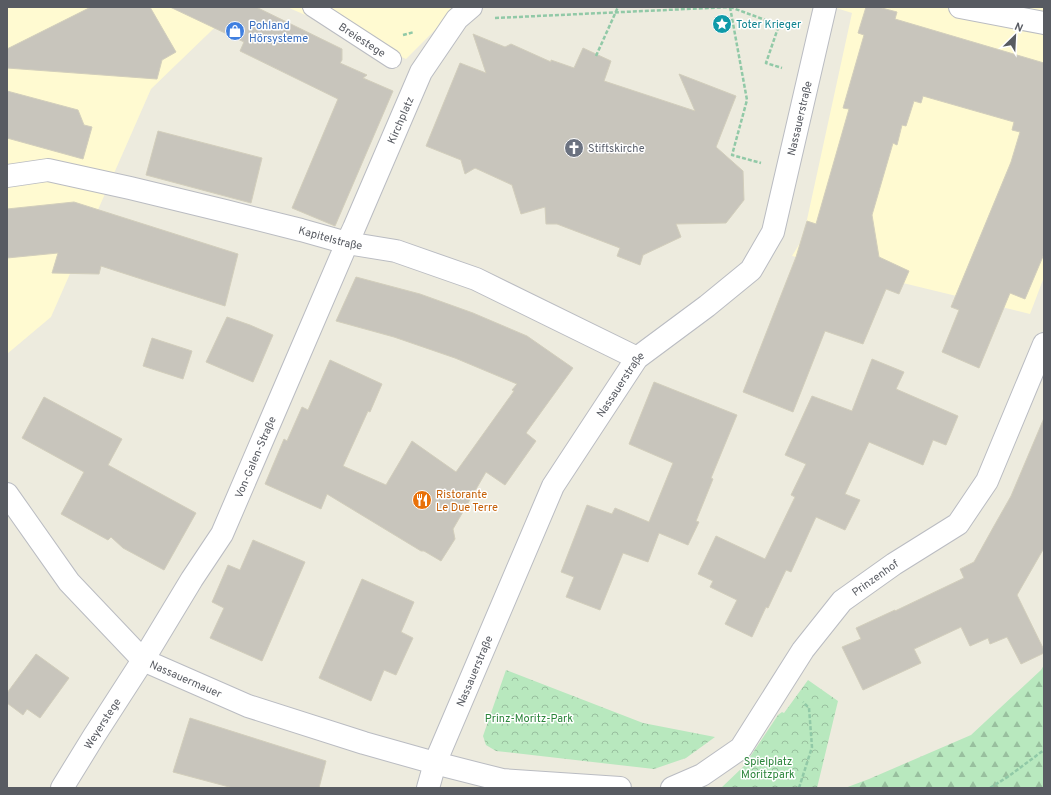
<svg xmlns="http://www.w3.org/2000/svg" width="1051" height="795" font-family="Overpass,sans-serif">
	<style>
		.commercial { fill: #fffad1 }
		.forest { fill: url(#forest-firs) }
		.park { fill: url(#park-crowns) }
		.building { fill: #c8c5bc; stroke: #d2cebc }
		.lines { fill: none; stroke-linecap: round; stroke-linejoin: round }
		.service-casing { stroke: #babcc2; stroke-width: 20 }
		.pedestrian-casing { stroke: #babcc2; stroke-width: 24 }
		.minor-casing { stroke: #babcc2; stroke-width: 24 }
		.path { stroke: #91c9a7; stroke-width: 2.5; stroke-dasharray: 4 2; stroke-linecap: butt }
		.service { stroke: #fff; stroke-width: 18 }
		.pedestrian { stroke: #fff; stroke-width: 22 }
		.minor { stroke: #fff; stroke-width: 22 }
		.labels { text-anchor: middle; stroke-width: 3; stroke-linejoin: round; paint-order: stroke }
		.culture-label { font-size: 11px; fill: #0d838f; stroke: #fff; text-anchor: start }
		.shop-label { font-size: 11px; fill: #366cbe; stroke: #fff; text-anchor: start }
		.street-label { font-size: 11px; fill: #585b62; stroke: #fff }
		.worship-label { font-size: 11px; fill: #5b616d; stroke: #fff; text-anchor: start }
		.food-label { font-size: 11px; fill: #c56008; stroke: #fff; text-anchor: start }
		.park-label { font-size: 11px; fill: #2c853b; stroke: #fff }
	</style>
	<defs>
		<pattern id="forest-firs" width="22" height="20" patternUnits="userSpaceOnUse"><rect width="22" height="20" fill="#b8e8be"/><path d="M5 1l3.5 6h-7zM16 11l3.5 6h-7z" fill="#98bf9e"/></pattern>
		<pattern id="park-crowns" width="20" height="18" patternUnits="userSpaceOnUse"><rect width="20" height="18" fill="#b8e8be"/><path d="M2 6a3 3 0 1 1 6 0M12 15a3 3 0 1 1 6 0" fill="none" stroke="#98bf9e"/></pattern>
	</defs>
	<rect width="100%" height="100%" fill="#edebde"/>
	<g class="commercial">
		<polygon points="7,7 236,7 151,89 51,317 7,354"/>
		<polygon points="287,7 458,7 406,59"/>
		<polygon points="833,7 1044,7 1044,277 1030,314 792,256 803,238 852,13"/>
	</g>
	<polygon class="forest" points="1044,665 1044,788 845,788 869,779 971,735 1041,670"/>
	<g class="park">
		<polygon points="506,670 643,723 715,737 686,758 654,769 496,751 486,745 483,736"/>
		<polygon points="808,680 838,701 817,788 721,788 744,766 778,715 782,712 784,713"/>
	</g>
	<g class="building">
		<polygon points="91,7 150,7 176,52 162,60 157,79 7,68 7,49"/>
		<polygon points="170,7 256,7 342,49 342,60 340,63 367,75 363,78 393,91 335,226 292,208 338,99 240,51 244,42"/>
		<polygon points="866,7 878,7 897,12 895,19 1044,63 1044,254 1025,299 1010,293 979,368 942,352 959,310 951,307 1011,162 1020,132 1012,130 1014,122 923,96 921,103 914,101 906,126 902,125 897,145 893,143 872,215 879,257 909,271 899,294 886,289 863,344 825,331 793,412 743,392 796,257 807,221 816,224 849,109 843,108 864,35 858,33"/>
		<polygon points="473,34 505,47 511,44 551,62 551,60 574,68 583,48 611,61 604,81 695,111 679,74 736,96 716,147 743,171 744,200 726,223 676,224 681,237 643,255 640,265 617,256 620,248 557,224 546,224 545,207 521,214 512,185 475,168 465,174 461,160 426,146 460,63 486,73"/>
		<polygon points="7,91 78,110 84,125 92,127 83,159 7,138"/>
		<polygon points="158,131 262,158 251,203 146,175"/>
		<polygon points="74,202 238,254 225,306 101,266 99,274 52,273 58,253 7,258 7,209"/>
		<polygon points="356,277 420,294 473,313 527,336 573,368 526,433 536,441 505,485 486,472 453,529 455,539 441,561 424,551 421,551 327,494 321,509 265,484 284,439 287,441 302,407 308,410 330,360 382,384 370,412 368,411 343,466 386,485 412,441 456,472 514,391 512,390 517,384 455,358 394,337 336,321"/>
		<polygon points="227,317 250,325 273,335 253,382 206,362"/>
		<polygon points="152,338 192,351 183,379 143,366"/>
		<polygon points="872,359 904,372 896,389 958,416 946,445 933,440 923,465 869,442 845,494 860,500 845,530 816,517 791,572 786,570 768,608 766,607 752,637 725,624 737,600 710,587 713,581 698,574 716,536 765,559 795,497 791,495 806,464 785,455 812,396 852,411"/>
		<polygon points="654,382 737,415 711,478 713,479 696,521 699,522 688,545 659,533 648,562 623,553 600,610 566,597 574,577 561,572 587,505 612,514 615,508 649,522 673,463 629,444"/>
		<polygon points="44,397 122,439 108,465 196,513 164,570 123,548 111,537 108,540 61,514 84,472 22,438"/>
		<polygon points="1044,418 1044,548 1017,595 1044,650 1044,653 1021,664 1007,637 990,644 988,638 970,646 961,627 914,649 921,663 863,690 842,647 861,639 856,628 895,610 895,611 964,578 960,569 974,562 994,526 1011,496"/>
		<polygon points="253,540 305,562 262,661 210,638 224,608 212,602 228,565 240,570"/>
		<polygon points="362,579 414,602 401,632 413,638 396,675 384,670 371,701 319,678"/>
		<polygon points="36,654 69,678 40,718 27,709 23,715 7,703 7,693"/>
		<polygon points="190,718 326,761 319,788 233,788 173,772"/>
	</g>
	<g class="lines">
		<defs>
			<g id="service">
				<path id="s1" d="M 312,7 L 392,59"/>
			</g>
			<g id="pedestrian">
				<path id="s2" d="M 347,243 L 354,228 L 421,72 L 457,19 L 471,7"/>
			</g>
			<g id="minor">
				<polyline points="960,7 1044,23"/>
				<path id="s3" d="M 7,176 L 48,170 L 130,188 L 225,211 L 301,230 L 347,243 L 396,251 L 476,279 L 637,358"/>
				<path id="s4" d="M 7,494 L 69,582 L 143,660 L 248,706 L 364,743 L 435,763 L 502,780 L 620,788"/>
				<path id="s5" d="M 62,788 L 94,736 L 143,660 L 192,579 L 222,534 L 347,243"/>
				<path id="s6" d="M 428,788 L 435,763 L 553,486 L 637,358 L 707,306 L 751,270 L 773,232 L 825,7"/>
				<path id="s7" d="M 672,788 L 702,775 L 741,748 L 803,650 L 842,601 L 894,564 L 958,524 L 987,481 L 1044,344"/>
			</g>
		</defs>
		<use href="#service" class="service-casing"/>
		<use href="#pedestrian" class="pedestrian-casing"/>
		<use href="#minor" class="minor-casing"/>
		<g class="path">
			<polyline points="730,7 747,100 732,155 761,163"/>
			<polyline points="730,7 779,25 766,63 782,68"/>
			<polyline points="495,18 730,7"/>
			<polyline points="403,35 414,32"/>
			<polyline points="596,56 618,7"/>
			<polyline points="799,788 812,747 809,708 803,702"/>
			<polyline points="990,788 1009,776 1044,750"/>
		</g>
		<use href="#service" class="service"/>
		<use href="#pedestrian" class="pedestrian"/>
		<use href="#minor" class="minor"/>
	</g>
	<defs>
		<symbol id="sight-disc" viewBox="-11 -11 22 22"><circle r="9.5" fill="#0f9aa8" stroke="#fff"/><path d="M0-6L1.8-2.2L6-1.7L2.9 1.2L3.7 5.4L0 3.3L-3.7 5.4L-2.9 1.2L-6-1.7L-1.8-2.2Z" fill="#fff"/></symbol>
		<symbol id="shop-disc" viewBox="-11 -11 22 22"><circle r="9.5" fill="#3f7fe0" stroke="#fff"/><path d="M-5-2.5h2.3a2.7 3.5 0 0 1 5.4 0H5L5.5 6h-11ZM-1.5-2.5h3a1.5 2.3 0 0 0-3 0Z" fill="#fff"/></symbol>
		<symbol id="church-disc" viewBox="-11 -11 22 22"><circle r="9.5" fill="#6b7280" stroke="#fff"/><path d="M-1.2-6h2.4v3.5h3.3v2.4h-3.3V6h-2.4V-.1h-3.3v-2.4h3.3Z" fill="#fff"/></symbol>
		<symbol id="restaurant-disc" viewBox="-11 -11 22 22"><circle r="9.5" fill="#e8710a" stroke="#fff"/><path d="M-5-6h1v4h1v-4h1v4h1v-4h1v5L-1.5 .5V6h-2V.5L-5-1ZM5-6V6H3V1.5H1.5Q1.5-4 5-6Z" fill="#fff"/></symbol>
	</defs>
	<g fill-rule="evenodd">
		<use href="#sight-disc" x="711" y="13" width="22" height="22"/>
		<use href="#shop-disc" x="224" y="20" width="22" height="22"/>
		<use href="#church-disc" x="563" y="137" width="22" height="22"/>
		<use href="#restaurant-disc" x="411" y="489" width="22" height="22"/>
	</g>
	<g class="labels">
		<g class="culture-label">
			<text x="736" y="28">Toter Krieger</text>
		</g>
		<g class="shop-label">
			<text x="249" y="29">Pohland<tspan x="249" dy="13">Hörsysteme</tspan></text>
		</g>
		<g class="street-label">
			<text dy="4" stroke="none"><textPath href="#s1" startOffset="60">Breiestege</textPath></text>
			<text dy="4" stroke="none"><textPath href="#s6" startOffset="785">Nassauerstraße</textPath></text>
			<text dy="4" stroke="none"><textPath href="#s2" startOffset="134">Kirchplatz</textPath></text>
			<text dy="4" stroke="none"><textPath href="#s3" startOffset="332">Kapitelstraße</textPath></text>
			<text dy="4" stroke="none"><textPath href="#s6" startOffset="449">Nassauerstraße</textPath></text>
			<text dy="4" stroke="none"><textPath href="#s5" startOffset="384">Von-Galen-Straße</textPath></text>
			<text dy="4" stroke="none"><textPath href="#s7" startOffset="299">Prinzenhof</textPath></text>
			<text dy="4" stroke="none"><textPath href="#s6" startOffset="126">Nassauerstraße</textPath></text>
			<text dy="4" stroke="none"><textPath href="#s4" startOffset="262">Nassauermauer</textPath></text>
			<text dy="4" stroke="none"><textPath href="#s5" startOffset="76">Weyerstege</textPath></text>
		</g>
		<g class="worship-label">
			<text x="588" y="152">Stiftskirche</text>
		</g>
		<g class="food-label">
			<text x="436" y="498">Ristorante<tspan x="436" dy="13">Le Due Terre</tspan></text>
		</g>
		<g class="park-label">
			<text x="529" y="722">Prinz-Moritz-Park</text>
			<text x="768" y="765">Spielplatz<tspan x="768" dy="13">Moritzpark</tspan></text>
		</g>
	</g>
	<rect width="1051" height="795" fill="none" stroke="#585b62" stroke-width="16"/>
	<g transform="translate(1015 36) rotate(24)" stroke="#ffffff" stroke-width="3" paint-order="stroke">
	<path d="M0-3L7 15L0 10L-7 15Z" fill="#585b62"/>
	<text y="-6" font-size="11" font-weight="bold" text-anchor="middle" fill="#585b62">N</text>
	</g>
</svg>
